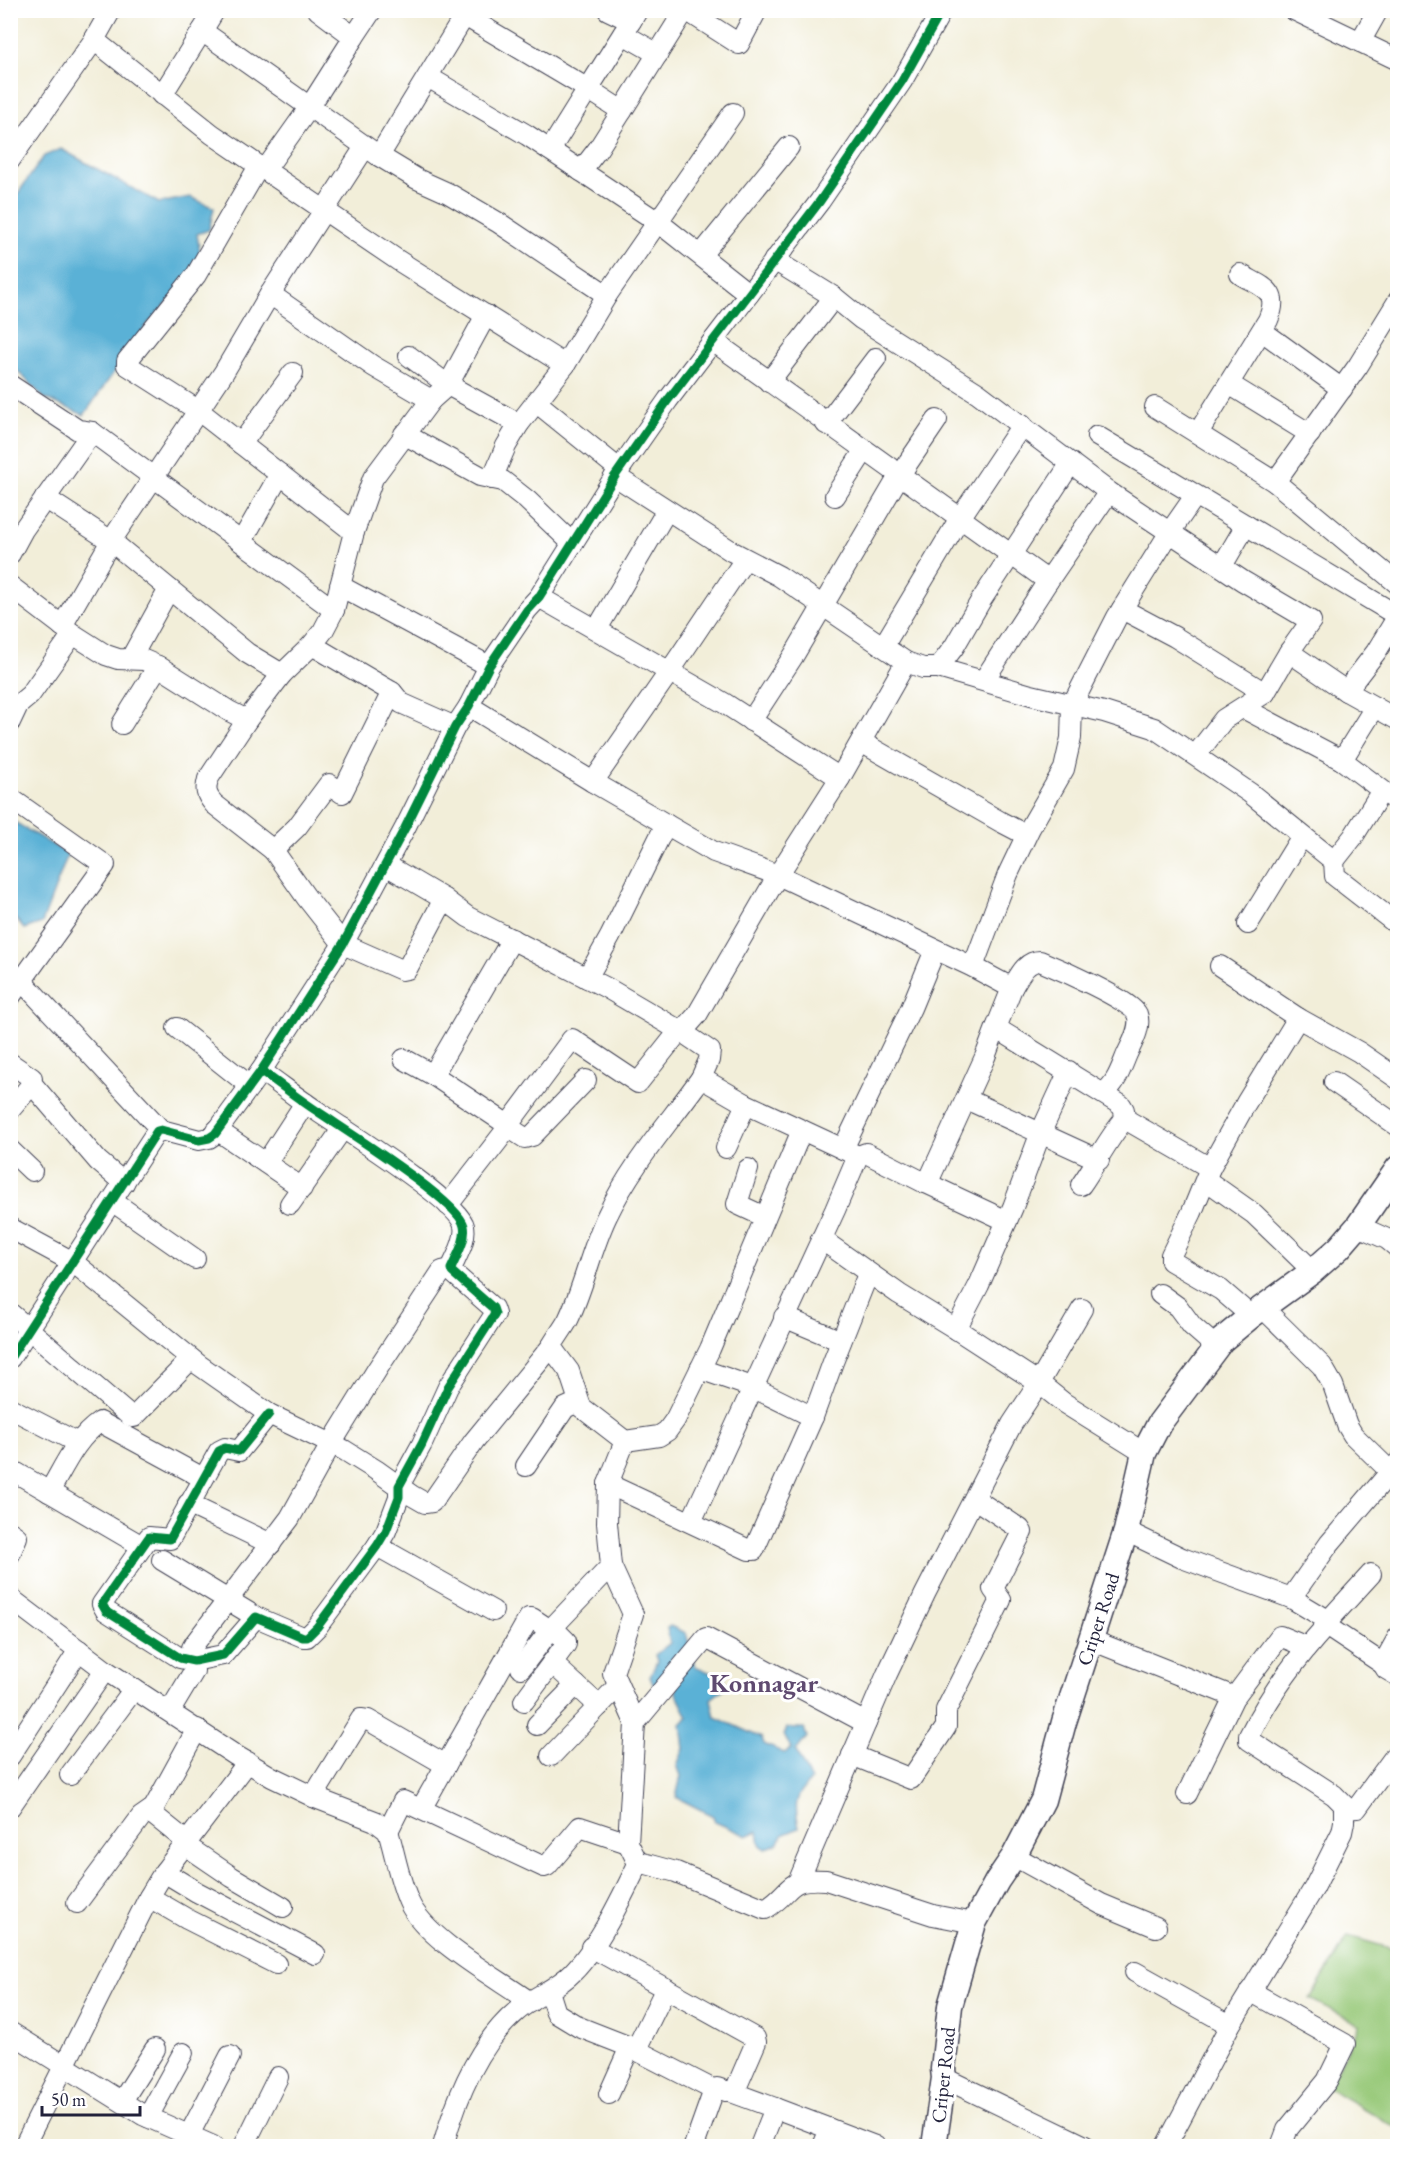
<svg xmlns="http://www.w3.org/2000/svg" width="1408" height="2157" font-family="'EB Garamond',serif">
	<style>
		.green { fill: #98c979; stroke: #5d765a; stroke-width: 1.5 }
		.water { fill: #5ab1d6; stroke: #3e6a88; stroke-width: 1.5 }
		.lines { fill: none; stroke-linecap: round; stroke-linejoin: round }
		.minor-casing { stroke: #414153; stroke-width: 22 }
		.major-casing { stroke: #414153; stroke-width: 27 }
		.minor { stroke: #fff; stroke-width: 20 }
		.major { stroke: #fff; stroke-width: 24 }
		.cycleway-casing { stroke: #fff; stroke-width: 13 }
		.cycleway { stroke: #00873e; stroke-width: 9 }
		.labels { text-anchor: middle; stroke-width: 6; stroke-linejoin: round; paint-order: stroke }
		.street-label { font-size: 20px; fill: #22223b; stroke: #fff }
		.district-label { font-size: 26px; font-weight: bold; fill: #5f4a70; stroke: #fff }
	</style>
	<rect width="100%" height="100%" fill="#fff"/>
	<filter id="ink" filterUnits="userSpaceOnUse"><feTurbulence type="fractalNoise" baseFrequency=".0167" numOctaves="2"/><feDisplacementMap in="SourceGraphic" scale="12" xChannelSelector="R" yChannelSelector="G"/><feConvolveMatrix kernelMatrix="1 2 1 2 8 2 1 2 1" color-interpolation-filters="sRGB"/></filter>
	<filter id="wash" filterUnits="userSpaceOnUse"><feTurbulence type="fractalNoise" baseFrequency=".008" numOctaves="4" result="noise"/><feDisplacementMap in="SourceGraphic" scale="24" xChannelSelector="R" yChannelSelector="G"/><feGaussianBlur stdDeviation="1.35" result="paint"/><feColorMatrix in="noise" values="0 0 0 0 0 0 0 0 0 0 0 0 0 0 0 0 0 1.4 0 .05"/><feComposite in="paint" operator="in"/></filter>
	<g filter="url(#wash)">
		<rect width="100%" height="100%" fill="#f2eed9"/>
		<polygon class="green" points="1348,1936 1397,1950 1397,2128 1328,2088 1360,2025 1310,1999"/>
		<g class="water">
			<polygon points="61,149 159,203 190,197 214,208 209,230 197,234 202,265 147,325 84,415 44,398 11,364 11,203 44,156"/>
			<polygon points="11,820 68,854 42,923 24,929 11,913"/>
			<path d="M 670,1626 L 686,1633 L 695,1666 L 723,1678 L 726,1687 L 711,1699 L 715,1717 L 762,1738 L 764,1744 L 784,1753 L 792,1749 L 784,1736 L 787,1728 L 804,1728 L 807,1737 L 796,1751 L 811,1781 C 793,1796 795,1808 799,1828 L 782,1835 L 779,1843 L 765,1849 L 760,1844 L 758,1831 L 747,1836 L 715,1822 L 713,1816 L 676,1797 L 681,1776 L 677,1765 L 684,1749 L 681,1724 L 688,1717 L 676,1693 L 676,1686 L 656,1691 L 650,1677 L 657,1661 L 655,1655 L 670,1643 L 667,1628 Z"/>
		</g>
	</g>
	<g filter="url(#ink)">
		<g class="lines">
			<defs>
				<g id="minor">
					<polyline points="318,10 354,37 372,10"/>
					<polyline points="608,10 631,21 637,11"/>
					<polyline points="686,10 739,44 757,10"/>
					<polyline points="1294,10 1398,60"/>
					<polyline points="465,16 588,89 631,21"/>
					<polyline points="202,31 379,156 417,179 448,193 499,223 607,295"/>
					<polyline points="623,34 658,54"/>
					<polyline points="94,40 212,134 399,261 565,365"/>
					<polyline points="1360,42 1378,10"/>
					<polyline points="428,77 527,135 658,222 749,294"/>
					<polyline points="162,95 215,10"/>
					<polyline points="550,150 588,89 622,111 685,10"/>
					<polyline points="379,156 468,10"/>
					<polyline points="10,160 94,40 111,10"/>
					<polyline points="259,166 196,275 127,361 127,365 199,411 354,532"/>
					<polyline points="265,170 309,108 354,37"/>
					<polyline points="581,171 598,149 622,111"/>
					<polyline points="701,255 789,147"/>
					<polyline points="774,260 834,297 861,319 978,393 1109,492 1243,581 1311,621 1289,652 1346,691 1398,720"/>
					<polyline points="270,294 373,366 431,400 448,385 486,315"/>
					<polyline points="1262,331 1342,389"/>
					<polyline points="713,341 1048,581 984,680"/>
					<polyline points="409,356 448,385 519,424"/>
					<polyline points="769,382 834,297"/>
					<polyline points="1229,384 1310,434"/>
					<polyline points="10,385 78,430 92,432 334,610 340,586 489,666"/>
					<polyline points="536,402 620,470"/>
					<polyline points="1155,407 1275,482 1398,584"/>
					<polyline points="826,424 876,358"/>
					<path d="M 1198,433 L 1268,320 C 1281,290 1263,288 1240,274"/>
					<polyline points="404,434 480,476 503,481 527,500 573,544"/>
					<polyline points="1097,436 1398,616"/>
					<polyline points="241,444 293,373"/>
					<polyline points="615,476 733,552 779,576 906,662 923,668 938,668 1031,695 1104,712 1154,728 1250,793 1334,861 1335,876 1398,925"/>
					<polyline points="492,479 506,446 519,424 565,365 607,295 733,113"/>
					<polyline points="1275,482 1358,366 1398,301"/>
					<polyline points="835,496 864,451"/>
					<polyline points="45,498 111,541 247,653 282,674"/>
					<polyline points="242,541 280,474"/>
					<polyline points="10,554 23,530 92,432"/>
					<polyline points="1222,566 1246,525"/>
					<polyline points="1048,581 1109,492"/>
					<polyline points="10,586 73,634 106,655 118,659 144,660 158,666 229,711 247,720 282,674 312,645 323,631 334,610"/>
					<polyline points="340,586 354,532 373,478 431,400"/>
					<polyline points="539,597 724,703 840,778 906,662"/>
					<polyline points="1122,609 1175,637 1265,693"/>
					<polyline points="62,626 111,541 224,372 270,294 365,147"/>
					<polyline points="597,629 667,510"/>
					<polyline points="312,645 392,692 401,703 455,727"/>
					<polyline points="884,645 960,518 1022,425"/>
					<polyline points="131,658 169,589"/>
					<polyline points="938,668 954,647 980,602 1071,463"/>
					<polyline points="1346,691 1376,652 1398,616"/>
					<polyline points="392,692 342,793 329,784 297,827 273,850 306,897 343,944 402,970 407,969 444,899"/>
					<polyline points="469,706 593,782 714,852 778,875 973,967 1012,988 996,1028 1121,1105 1124,1110 1125,1119 1210,1168 1192,1212 1171,1255 1171,1261 1221,1290 1251,1316"/>
					<polyline points="1243,708 1342,760 1398,802"/>
					<path d="M 247,720 L 208,779 C 205,790 206,795 214,804 L 273,850"/>
					<polyline points="751,721 794,655 899,476 937,420"/>
					<polyline points="10,722 18,705 30,695 73,634"/>
					<polyline points="122,724 158,666"/>
					<polyline points="861,742 1001,822 1026,835"/>
					<polyline points="1196,755 1224,719 1265,693 1289,652"/>
					<polyline points="1342,760 1375,707"/>
					<polyline points="593,782 670,671 745,559"/>
					<polyline points="10,798 105,865 10,997"/>
					<polyline points="1334,861 1353,837 1381,792"/>
					<polyline points="386,865 444,899 468,917 607,988 682,1032 697,1015 778,875 840,778"/>
					<polyline points="1248,924 1302,836"/>
					<polyline points="1220,966 1298,1018 1359,1052 1398,1079"/>
					<polyline points="973,967 1008,874 1030,828 1064,769 1071,738 1072,705 1117,617 1170,532 1195,496"/>
					<polyline points="10,972 22,981 161,1130"/>
					<polyline points="587,978 610,937 666,824"/>
					<path d="M 1012,988 C 1019,977 1025,961 1040,961 C 1057,968 1131,1000 1137,1014 C 1142,1027 1132,1043 1127,1054 C 1121,1068 1116,1085 1103,1093"/>
					<polyline points="177,1028 250,1086"/>
					<polyline points="404,1059 433,1075 512,939"/>
					<polyline points="10,1063 32,1078"/>
					<path d="M 261,1071 C 280,1084 298,1099 317,1111 C 343,1129 459,1201 464,1226 C 467,1240 456,1257 451,1269 L 452,1272 L 493,1308 L 495,1314 L 448,1387 L 422,1444 L 399,1486 L 399,1497 L 386,1531 L 377,1546 L 317,1627 L 307,1637 L 303,1637 L 256,1617 L 223,1655 L 194,1661 L 180,1658 L 106,1611 L 102,1604 L 149,1537 L 170,1539 L 219,1451 L 225,1448 L 239,1451 L 269,1414"/>
					<polyline points="433,1075 508,1125 507,1129 448,1205"/>
					<path d="M 701,1078 L 746,1104 L 802,1130 L 710,1349 L 675,1420 L 667,1431 L 659,1436 L 625,1441 L 581,1407 L 569,1371 L 551,1347 C 556,1338 563,1329 568,1320 C 584,1287 591,1249 607,1216 C 631,1165 668,1124 701,1078 Z"/>
					<polyline points="1334,1082 1398,1126"/>
					<polyline points="966,1099 1099,1160"/>
					<polyline points="10,1110 32,1084 98,1161 124,1183"/>
					<polyline points="508,1125 572,1039 638,1083 676,1035 682,1032 710,1051 709,1060 701,1078"/>
					<polyline points="508,1127 525,1138 532,1136 586,1080"/>
					<polyline points="217,1130 302,1188"/>
					<polyline points="726,1148 746,1104"/>
					<polyline points="843,1149 911,1008 935,950"/>
					<polyline points="10,1150 32,1171"/>
					<polyline points="858,1156 866,1153 925,1183 928,1182 985,1057 996,1028"/>
					<polyline points="266,1163 305,1103"/>
					<polyline points="1210,1168 1246,1103 1298,1018"/>
					<polyline points="748,1169 737,1204 765,1217"/>
					<polyline points="1206,1180 1254,1214 1313,1271"/>
					<polyline points="926,1183 1007,1221"/>
					<path d="M 1081,1185 C 1096,1164 1108,1138 1125,1119"/>
					<polyline points="112,1201 195,1259"/>
					<polyline points="290,1204 343,1128"/>
					<polyline points="1358,1226 1387,1239 1398,1248"/>
					<polyline points="10,1228 73,1262 199,1365 269,1414 344,1450 376,1470 411,1495 425,1503 432,1502 474,1441 551,1347"/>
					<polyline points="821,1239 899,1294 956,1329 1039,1383 1064,1403 1144,1453"/>
					<polyline points="1160,1294 1178,1307 1192,1326 1216,1347"/>
					<polyline points="1263,1308 1322,1366 1333,1385 1347,1425 1353,1435 1398,1479"/>
					<polyline points="10,1313 131,1417 134,1417 191,1359"/>
					<polyline points="784,1317 841,1341"/>
					<polyline points="956,1329 979,1285 1013,1207 1041,1132 1069,1071"/>
					<polyline points="10,1358 157,1131 161,1130 199,1140 209,1138 215,1134 261,1071 343,944 405,828 455,727 469,706 489,666 527,610 539,597 615,476 668,400 820,201 902,81 942,10"/>
					<polyline points="700,1369 752,1387 813,1417 833,1362 868,1274"/>
					<polyline points="10,1408 78,1443"/>
					<polyline points="526,1466 565,1408 578,1402"/>
					<polyline points="10,1469 142,1546"/>
					<polyline points="608,1484 749,1550 754,1550 813,1417"/>
					<path d="M 49,1492 C 64,1467 75,1439 100,1422 L 203,1478"/>
					<polyline points="188,1504 271,1544"/>
					<polyline points="691,1522 835,1210 858,1156 802,1130"/>
					<path d="M 1126,1531 L 1182,1558 L 1291,1598 L 1326,1619 L 1328,1622 L 1326,1626 C 1294,1661 1270,1694 1249,1736 L 1249,1740 L 1334,1795 L 1344,1805 L 1344,1822 L 1342,1832 L 1314,1888 L 1230,2025 L 1166,2146"/>
					<polyline points="10,1532 17,1537 10,1554"/>
					<polyline points="377,1546 493,1611"/>
					<polyline points="162,1560 256,1617"/>
					<polyline points="611,1566 633,1614 613,1673 635,1723 628,1843 638,1863"/>
					<path d="M 10,1598 L 105,1670 L 235,1755 L 272,1777 L 318,1799 L 375,1821 L 388,1831 C 395,1854 399,1880 409,1902 C 425,1939 497,1978 530,2002"/>
					<polyline points="1291,1598 1329,1544 1398,1463"/>
					<polyline points="1328,1621 1371,1574"/>
					<polyline points="1326,1626 1383,1664"/>
					<polyline points="1398,1637 1383,1664 1386,1669 1398,1676"/>
					<polyline points="1091,1640 1232,1696 1236,1695 1280,1636 1307,1647"/>
					<polyline points="552,1663 599,1706"/>
					<polyline points="521,1668 550,1630 611,1566 607,1523 608,1484 625,1441"/>
					<polyline points="524,1701 566,1644 566,1641 553,1628"/>
					<polyline points="170,1711 194,1671 192,1648 195,1643 290,1518 331,1444 378,1368 442,1271 451,1269"/>
					<polyline points="635,1723 706,1638 866,1723"/>
					<polyline points="537,1725 576,1685"/>
					<polyline points="197,1729 151,1813 181,1837 185,1845 232,1877 283,1907"/>
					<polyline points="852,1755 911,1779 946,1727 946,1710 1001,1600 993,1589 1022,1532 1020,1529 975,1499"/>
					<polyline points="10,1756 79,1650"/>
					<polyline points="551,1756 618,1686"/>
					<polyline points="248,1762 164,1872 197,1892 315,1954"/>
					<polyline points="70,1775 134,1689"/>
					<polyline points="1187,1794 1235,1695"/>
					<polyline points="313,1797 361,1719 368,1720 446,1765"/>
					<polyline points="10,1807 105,1670"/>
					<polyline points="421,1809 529,1618 532,1618 550,1630"/>
					<polyline points="1344,1809 1357,1808 1398,1752"/>
					<polyline points="388,1831 403,1801 544,1867 547,1866 580,1827 628,1843"/>
					<polyline points="1014,1856 1101,1904 1156,1927"/>
					<polyline points="164,1872 149,1897 187,1919 276,1964"/>
					<polyline points="799,1880 887,1674 925,1594 1012,1424 1039,1383 1082,1309"/>
					<polyline points="77,1903 141,1817 151,1810"/>
					<polyline points="591,1947 755,2038 756,2042 734,2093 775,2108 760,2146"/>
					<polyline points="1135,1972 1230,2025"/>
					<polyline points="549,1991 556,2013 579,2027 630,2047 714,2090"/>
					<polyline points="1250,1991 1345,2044 1327,2081 1287,2130 1281,2146"/>
					<polyline points="10,2032 143,2115 213,2146"/>
					<polyline points="944,2078 1085,2146"/>
					<polyline points="609,2094 630,2047 639,2043 666,1988"/>
					<polyline points="122,2101 155,2049"/>
					<polyline points="775,2108 875,2146"/>
					<polyline points="148,2117 183,2053"/>
					<polyline points="189,2135 230,2056"/>
					<polyline points="24,2146 149,1897"/>
					<polyline points="244,2146 278,2077"/>
					<path d="M 443,2146 C 456,2099 478,2044 517,2011 C 534,1996 557,1989 573,1972 C 599,1946 623,1895 639,1862 L 676,1872 L 765,1909 C 794,1892 784,1877 826,1880 L 933,1915 L 974,1923"/>
					<polyline points="694,2146 714,2090 717,2088 726,2091"/>
					<polyline points="823,2146 830,2129"/>
				</g>
				<polyline id="major" points="934,2146 944,2078 943,2069 950,2006 974,1923 997,1881 1014,1856 1043,1800 1064,1722 1126,1531 1144,1453 1159,1424 1222,1340 1251,1316 1313,1271 1339,1248 1358,1226 1398,1168"/>
			</defs>
			<use href="#minor" class="minor-casing"/>
			<use href="#major" class="major-casing"/>
			<use href="#minor" class="minor"/>
			<use href="#major" class="major"/>
			<defs>
				<g id="cycleway">
					<path d="M 261,1071 C 280,1084 298,1099 317,1111 C 343,1129 459,1201 464,1226 C 467,1240 456,1257 451,1269 L 452,1272 L 493,1308 L 495,1314 L 448,1387 L 422,1444 L 399,1486 L 399,1497 L 386,1531 L 377,1546 L 317,1627 L 307,1637 L 303,1637 L 256,1617 L 223,1655 L 194,1661 L 180,1658 L 106,1611 L 102,1604 L 149,1537 L 170,1539 L 219,1451 L 225,1448 L 239,1451 L 269,1414"/>
					<polyline points="10,1358 157,1131 161,1130 199,1140 209,1138 215,1134 261,1071 343,944 405,828 455,727 469,706 489,666 527,610 539,597 615,476 668,400 820,201 902,81 942,10"/>
				</g>
			</defs>
			<use href="#cycleway" class="cycleway-casing"/>
			<use href="#cycleway" class="cycleway"/>
		</g>
	</g>
	<g class="labels">
		<g class="street-label">
			<text transform="translate(1098 1619) rotate(-72)" y="7">Criper Road</text>
			<text transform="translate(943 2075) rotate(-84)" y="7">Criper Road</text>
		</g>
		<g class="district-label">
			<text x="764" y="1692">Konnagar</text>
		</g>
	</g>
	<rect width="1408" height="2157" fill="none" stroke="#fff" stroke-width="36"/>
	<path d="M42 2106v9h98v-9" fill="none" stroke="#22223b" stroke-width="3"/>
	<text x="51" y="2106" font-size="18" fill="#22223b" stroke="#ffffff" stroke-width="4.5" paint-order="stroke">50 m</text>
</svg>
